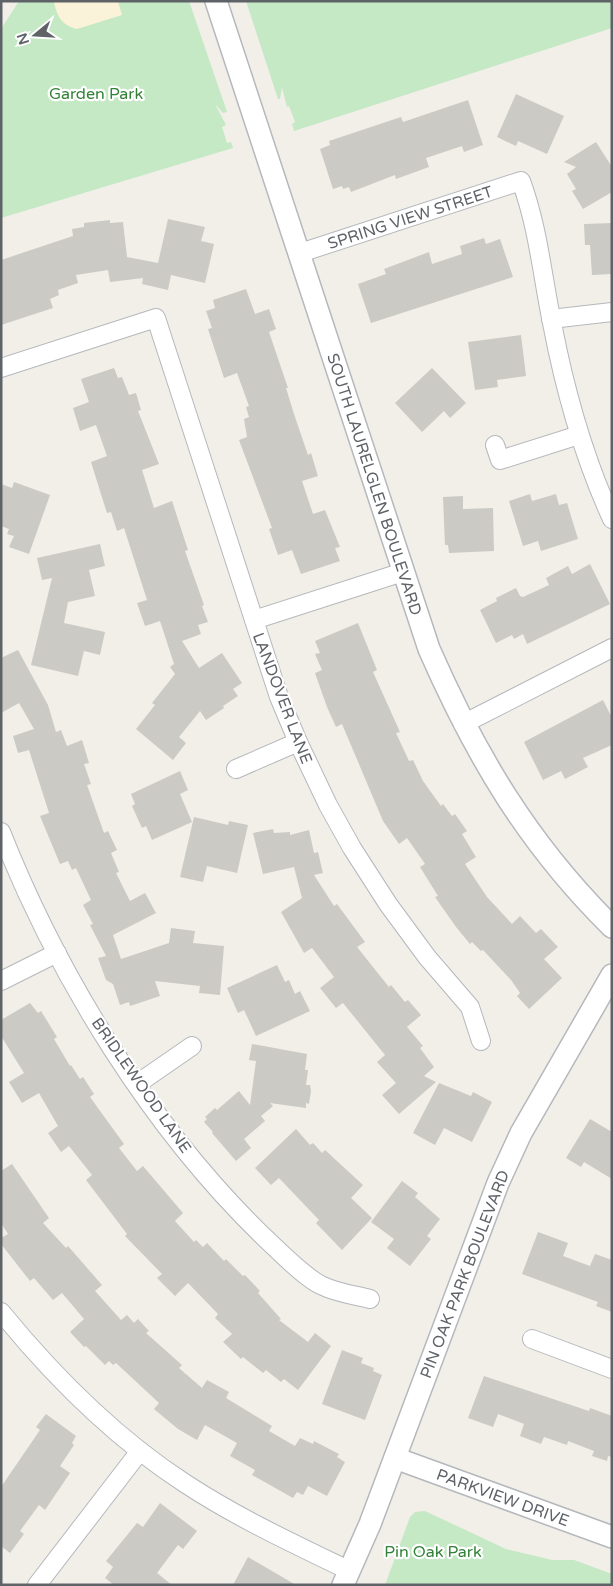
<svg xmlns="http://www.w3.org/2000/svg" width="613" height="1586" font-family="'Varela Round',sans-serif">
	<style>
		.green { fill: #c5e8c5 }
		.sand { fill: #fbf3d9 }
		.building { fill: #cccac5 }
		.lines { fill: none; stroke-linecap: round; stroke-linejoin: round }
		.minor-casing { stroke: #b5b8bc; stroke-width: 20 }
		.tertiary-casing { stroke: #b5b8bc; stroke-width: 24 }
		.minor { stroke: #fff; stroke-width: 18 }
		.tertiary { stroke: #fff; stroke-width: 21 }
		.labels { text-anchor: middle; stroke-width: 4.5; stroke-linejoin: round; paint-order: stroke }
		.park-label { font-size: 16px; fill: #348238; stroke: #fff }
		.street-label { font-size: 16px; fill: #5f6368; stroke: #fff }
	</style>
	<rect width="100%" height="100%" fill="#f1efe8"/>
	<g class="green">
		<polygon points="19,1 189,1 227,112 223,113 215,104 226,125 222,127 227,143 231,142 233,148 1,218 1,29"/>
		<polygon points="246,1 612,1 612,28 294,131 292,124 295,122 289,106 287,107 282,87 280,99 278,99"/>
		<polygon points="425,1511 506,1549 552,1560 574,1560 612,1574 612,1585 385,1585 410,1517 415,1512"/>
	</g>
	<path class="sand" d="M 54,1 L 118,1 L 122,15 L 77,29 C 62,26 56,15 54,1 Z"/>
	<g class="building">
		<polygon points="516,94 564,116 547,154 518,141 516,146 497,137"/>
		<polygon points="468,100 483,145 464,152 462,146 426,158 429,167 396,179 395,175 351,192 349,187 343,189 342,186 333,189 320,149 330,145 329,141 401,117 403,122"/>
		<polygon points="596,142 612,167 612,192 583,209 572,191 576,189 567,174 576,167 564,162"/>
		<polygon points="168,219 205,227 201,241 214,244 205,283 171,275 168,290 142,284 143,278 110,282 108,270 76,275 78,283 58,290 59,295 50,299 53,308 1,325 1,260 73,236 72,229 84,227 84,223 110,220 110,223 123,222 127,257 158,263"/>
		<polygon points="612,223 612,274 592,275 590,245 585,245 584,224"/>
		<polygon points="484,238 486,244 500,239 513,277 371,323 358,284 386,274 384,269 429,252 432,264 462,254 460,246"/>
		<polygon points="246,289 255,314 269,309 276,329 269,332 288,388 286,388 294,414 308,455 311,453 318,476 302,481 313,514 325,510 340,547 335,548 340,561 301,574 292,550 278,555 269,529 272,528 239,440 247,437 244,419 249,417 246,407 249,406 237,373 224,378 208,329 212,328 206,311 215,308 213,300"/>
		<polygon points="521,335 526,376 497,380 498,387 475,390 468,342"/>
		<polygon points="114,368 118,378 122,377 129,395 136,393 141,410 138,411 159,464 142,470 154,508 172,501 188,550 185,551 204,605 202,606 208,622 198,625 201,634 182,641 199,668 222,653 242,683 233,689 238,696 223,706 224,708 206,720 200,711 179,737 186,743 173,760 136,729 155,705 152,703 175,674 170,667 174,664 160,621 145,626 137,603 147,600 124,528 117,531 111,512 107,513 100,491 91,462 107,456 96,425 80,431 73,408 89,402 81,379"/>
		<polygon points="432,368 466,403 450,418 444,411 422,432 395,403"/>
		<polygon points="14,482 50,495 29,554 9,547 14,536 7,534 9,529 1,526 1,484 12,488"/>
		<polygon points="530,494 532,501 556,494 559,505 567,503 578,539 541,551 538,541 523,546 509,501"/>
		<polygon points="463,496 463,509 493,508 494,551 449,553 448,545 445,545 443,497"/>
		<polygon points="100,544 105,566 89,570 95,596 68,602 64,623 105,632 100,655 84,651 78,676 31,665 52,578 42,580 37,558"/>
		<polygon points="590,564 610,604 527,644 523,634 514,639 512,635 496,643 480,610 497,601 496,598 516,588 520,596 523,597 549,585 546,578 568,566 572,574"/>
		<polygon points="358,623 377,670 373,672 400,732 396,733 409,761 413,760 423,781 441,806 443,804 452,816 455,814 467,831 462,834 476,857 465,864 487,897 512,924 520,916 536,933 541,929 558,947 544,959 562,978 529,1009 517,996 520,993 511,980 483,950 481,951 472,942 470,944 456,927 435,897 438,896 420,867 425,864 407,838 399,844 383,821 342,724 336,727 327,707 315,673 322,670 315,654 320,653 315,641"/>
		<polygon points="18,650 48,705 56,732 61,730 67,746 82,740 89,763 84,764 91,784 87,785 104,833 108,831 117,850 111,853 119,872 116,873 130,901 145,893 156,913 113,935 121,959 169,943 171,928 195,931 193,943 224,946 220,995 199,993 200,986 155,981 160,996 130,1006 129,1002 120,1005 113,984 106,980 98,958 106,956 90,925 93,924 83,905 91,900 76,868 72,870 68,861 60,864 40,816 49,813 29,750 18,753 13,736 34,729 19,703 1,713 1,658"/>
		<polygon points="603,700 612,718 612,745 583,758 588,767 565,779 561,771 543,780 524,742"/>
		<polygon points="180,771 188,790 180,794 192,822 152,840 146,826 142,828 132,806 135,804 131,794"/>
		<polygon points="194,817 228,825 229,821 248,825 237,873 207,866 203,882 180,877"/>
		<polygon points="273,829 274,833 290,832 290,835 309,830 314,853 318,852 323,873 314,875 334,906 337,904 365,942 357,947 389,987 391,985 405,1002 408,1000 421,1015 407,1027 423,1046 420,1048 434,1067 424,1076 436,1082 399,1114 382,1095 396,1083 377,1062 385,1055 343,1003 336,1008 320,988 334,977 312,948 304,953 281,912 302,898 294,867 263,874 253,833"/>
		<polygon points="277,965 285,982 289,980 295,994 300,991 310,1011 256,1036 244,1010 238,1013 227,988"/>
		<polygon points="30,1003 38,1013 41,1011 57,1037 54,1039 70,1066 71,1065 80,1079 83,1077 94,1094 90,1097 124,1144 119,1148 137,1171 143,1166 183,1213 175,1221 194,1242 196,1240 203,1247 207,1243 224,1261 226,1259 243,1276 245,1275 260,1291 258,1293 281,1319 279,1320 308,1342 315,1333 331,1346 298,1390 284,1379 281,1382 266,1370 263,1373 243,1357 241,1359 223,1342 232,1334 215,1318 218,1314 188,1283 175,1296 157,1278 162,1274 125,1236 127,1234 86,1180 92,1175 69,1146 61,1152 48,1133 58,1126 39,1093 22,1103 9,1082 24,1073 1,1036 1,1020"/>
		<polygon points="252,1044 307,1054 305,1070 308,1070 306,1085 310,1085 311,1091 309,1104 306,1103 306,1108 270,1103 273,1106 261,1116 265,1121 244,1139 251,1148 236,1161 212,1133 213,1132 204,1122 207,1119 205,1117 215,1108 217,1110 239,1091 250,1105 256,1061 249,1060"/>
		<polygon points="439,1083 471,1096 473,1092 492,1102 472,1142 444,1128 435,1145 413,1133"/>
		<polygon points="590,1119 612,1132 612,1179 584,1162 581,1167 566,1158"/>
		<polygon points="296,1129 310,1145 313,1143 322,1153 325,1150 363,1185 351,1198 372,1218 342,1250 316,1223 319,1220 279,1178 271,1185 255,1168"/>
		<polygon points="12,1164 49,1218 43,1223 66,1248 68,1246 102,1285 95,1291 121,1320 127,1315 134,1323 138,1319 149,1331 146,1333 182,1365 179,1368 202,1388 207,1380 229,1392 226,1398 272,1426 269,1431 295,1446 300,1438 313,1444 314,1441 339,1454 337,1457 345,1462 327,1496 308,1486 303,1495 297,1492 293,1498 252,1475 255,1470 230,1456 237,1443 205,1425 197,1440 178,1429 154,1409 159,1403 116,1363 113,1365 109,1361 105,1365 86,1346 84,1347 70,1332 84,1319 62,1293 53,1300 34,1278 30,1281 1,1244 1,1238 8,1234 1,1223 1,1171"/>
		<polygon points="402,1181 418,1193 415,1197 440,1219 427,1236 431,1239 410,1266 387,1248 394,1239 371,1222"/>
		<polygon points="538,1232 568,1243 563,1256 590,1266 595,1254 612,1260 612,1312 596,1306 598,1302 522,1274"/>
		<polygon points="342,1350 363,1358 361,1363 374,1368 373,1371 382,1375 365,1420 322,1404"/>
		<polygon points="484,1376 589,1411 590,1408 612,1416 612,1457 608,1456 607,1461 592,1456 594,1451 568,1441 567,1445 544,1437 541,1444 520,1436 524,1424 498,1414 493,1427 468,1418"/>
		<polygon points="46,1414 76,1436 72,1443 74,1445 60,1466 70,1473 45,1510 39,1505 20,1531 24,1534 10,1553 1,1546 1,1487 40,1430 36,1427"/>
		<polygon points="160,1503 197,1531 183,1549 178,1545 157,1573 172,1585 114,1585 105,1578 113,1567 106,1561 137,1523 143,1527"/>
		<polygon points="248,1557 296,1585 233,1585"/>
	</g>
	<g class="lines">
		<defs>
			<g id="minor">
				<path d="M 300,253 L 521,181 C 538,227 542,274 552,323 C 565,391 583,456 612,519"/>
				<polyline points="551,319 612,312"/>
				<polyline points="1,368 156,318 254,620 279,697 298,742 328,805 352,848 388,904 427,957 470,1007 481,1041"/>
				<polyline points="495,445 500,460 579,435"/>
				<polyline points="254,620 403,572"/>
				<polyline points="463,724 612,648"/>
				<polyline points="236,769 298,742"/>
				<path d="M 1,832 C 59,978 151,1128 265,1238 C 279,1251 306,1279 323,1286 C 337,1293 355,1295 370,1299"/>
				<polyline points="1,981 57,953"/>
				<polyline points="137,1084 192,1046"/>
				<path d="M 1,1312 C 55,1378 115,1438 186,1484 C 238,1518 294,1544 350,1571"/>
				<polyline points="532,1339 612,1369"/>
				<polyline points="37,1585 140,1451"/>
			</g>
			<g id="tertiary">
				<path d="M 216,1 L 429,649 C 476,756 528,844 612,927"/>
				<polyline points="395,1458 612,1537"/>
				<polyline points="343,1585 370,1524 498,1183 521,1133 612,975"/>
			</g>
		</defs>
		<use href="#minor" class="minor-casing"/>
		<use href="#tertiary" class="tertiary-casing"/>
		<use href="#minor" class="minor"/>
		<use href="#tertiary" class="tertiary"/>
	</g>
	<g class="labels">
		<g class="park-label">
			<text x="96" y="99">Garden Park</text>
			<text x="433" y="1557">Pin Oak Park</text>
		</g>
		<g class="street-label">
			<text transform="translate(410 217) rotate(-18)" y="6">SPRING VIEW STREET</text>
			<text transform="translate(375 484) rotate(72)" y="6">SOUTH LAURELGLEN BOULEVARD</text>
			<text transform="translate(283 698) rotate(69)" y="6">LANDOVER LANE</text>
			<text transform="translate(142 1085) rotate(55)" y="6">BRIDLEWOOD LANE</text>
			<text transform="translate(464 1274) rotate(-69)" y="6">PIN OAK PARK BOULEVARD</text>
			<text transform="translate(503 1497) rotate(20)" y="6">PARKVIEW DRIVE</text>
		</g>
	</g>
	<rect width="613" height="1586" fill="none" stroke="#5f6368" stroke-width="5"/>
	<g transform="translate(35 35) rotate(252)" stroke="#ffffff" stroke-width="4" paint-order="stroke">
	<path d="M0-4L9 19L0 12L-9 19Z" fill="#5f6368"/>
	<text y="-8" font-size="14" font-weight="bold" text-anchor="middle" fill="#5f6368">N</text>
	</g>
</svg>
